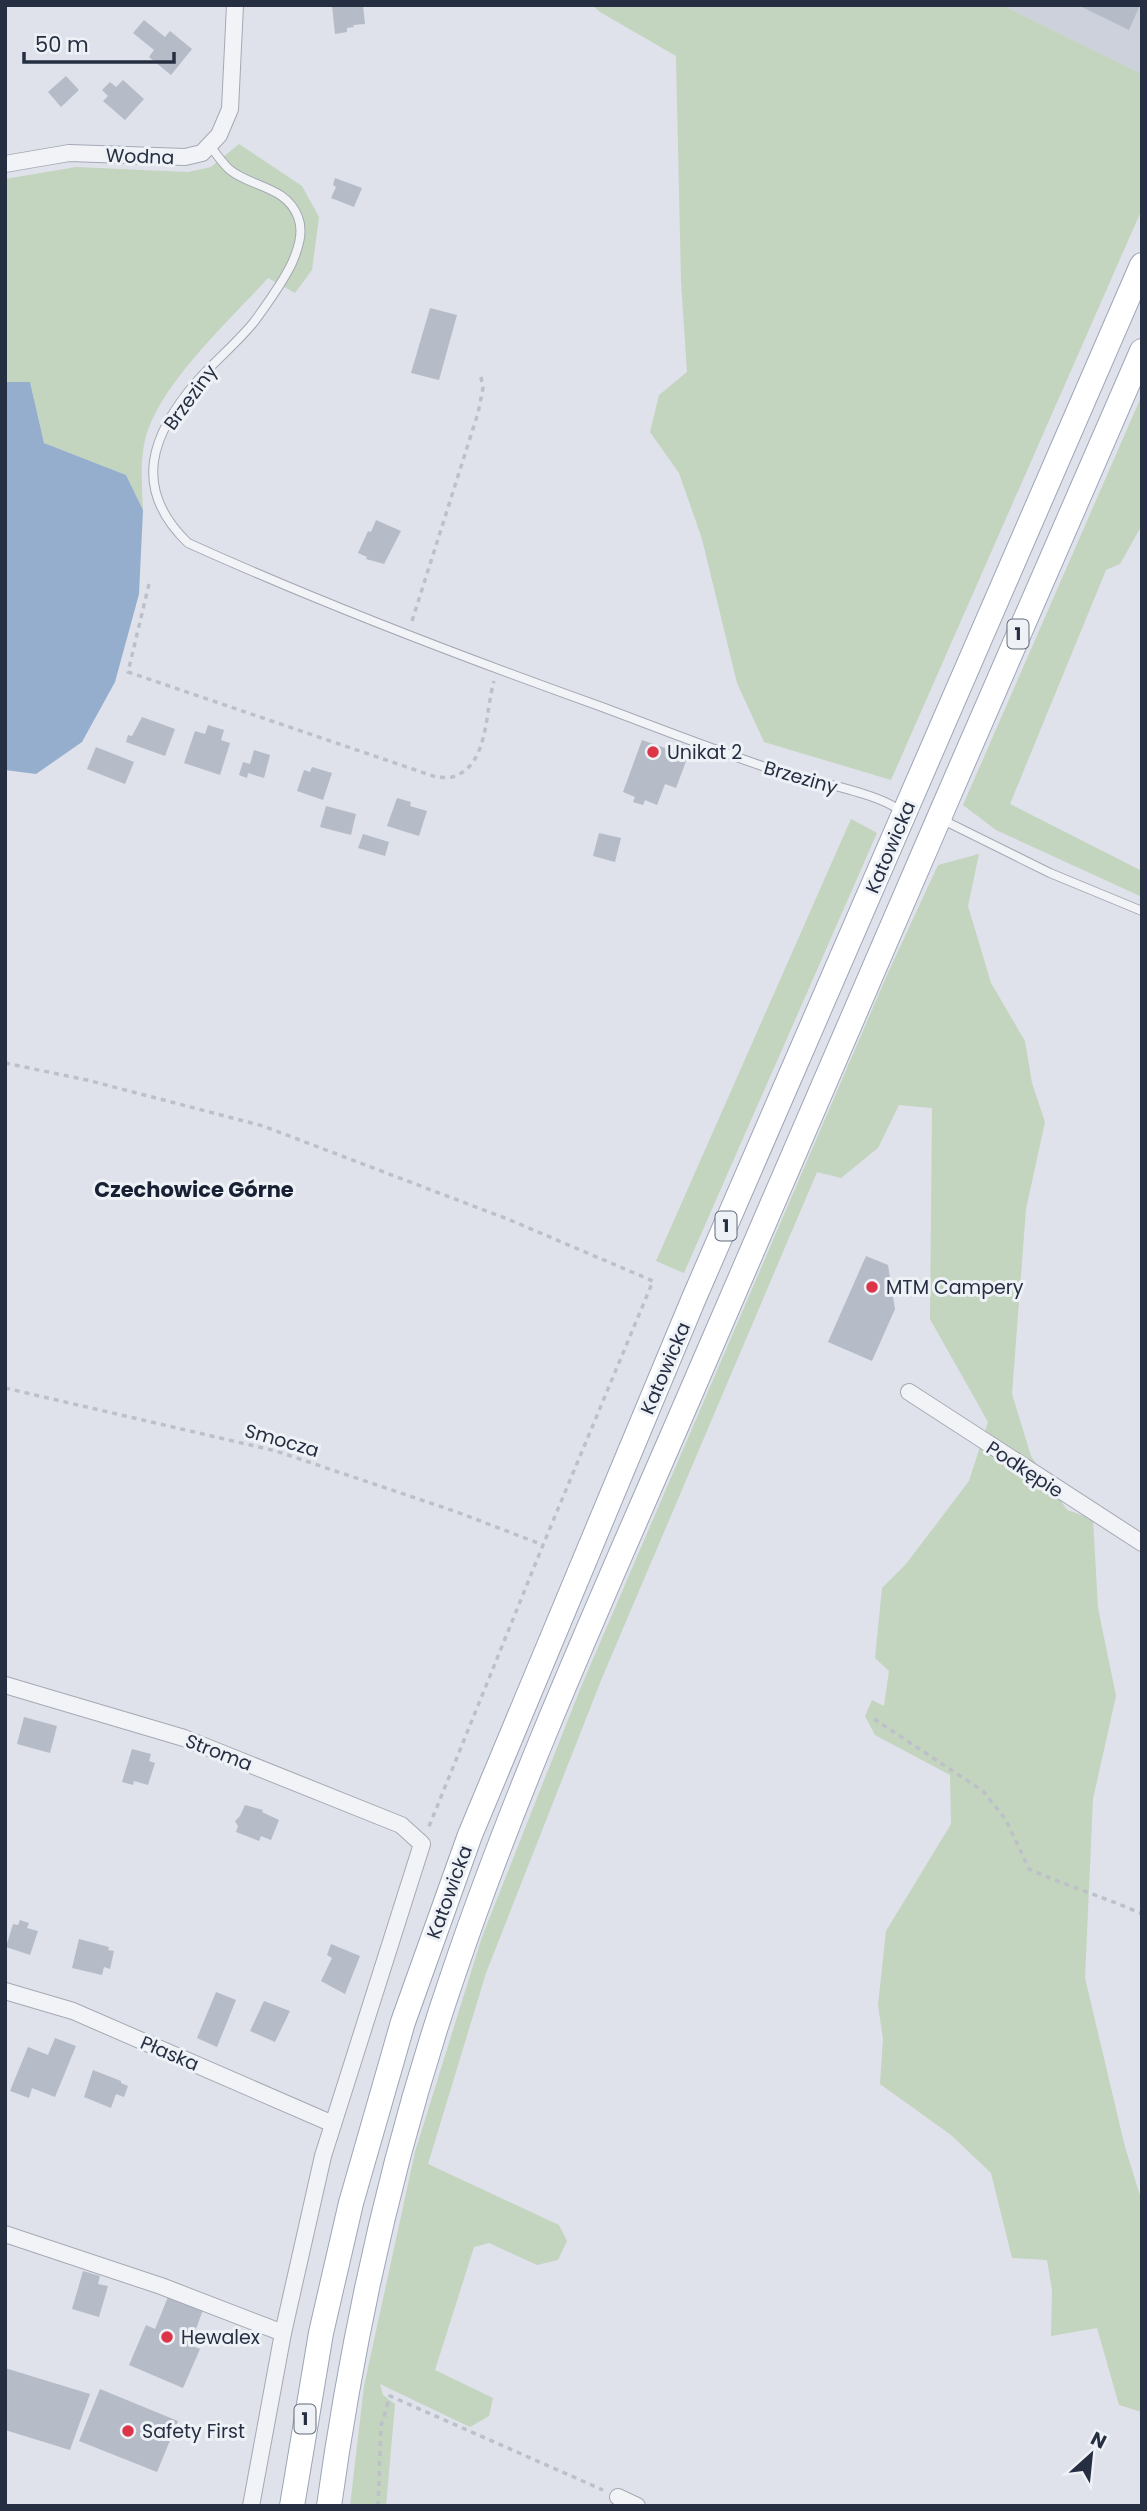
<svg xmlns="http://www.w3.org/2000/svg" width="1147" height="2511" font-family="Poppins,sans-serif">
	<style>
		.built { fill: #ccd1dc }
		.green { fill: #c3d4bf }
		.water { fill: #95aece }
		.building { fill: #b5bbc7 }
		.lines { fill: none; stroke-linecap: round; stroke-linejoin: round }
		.service-casing { stroke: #a4a9b4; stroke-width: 10 }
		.minor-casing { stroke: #a4a9b4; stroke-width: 18 }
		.primary-casing { stroke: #9ca6b7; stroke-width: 26 }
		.path { stroke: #bdc0c8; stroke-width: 3.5; stroke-dasharray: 5 5; stroke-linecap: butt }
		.service { stroke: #f2f3f7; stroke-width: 8 }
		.minor { stroke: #f2f3f7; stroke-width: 16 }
		.primary { stroke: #fff; stroke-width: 24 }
		.poi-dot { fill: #dd3548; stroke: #eef2f7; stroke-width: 2.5 }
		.labels { text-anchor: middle; stroke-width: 6; stroke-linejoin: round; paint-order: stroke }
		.shield { fill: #eef2f7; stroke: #626a78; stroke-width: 2 }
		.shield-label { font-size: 18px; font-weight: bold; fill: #262f42 }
		.street-label { font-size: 19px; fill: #262f42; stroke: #eef2f7 }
		.poi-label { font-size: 19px; fill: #262f42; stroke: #eef2f7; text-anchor: start }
		.neighbourhood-label { font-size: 21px; font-weight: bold; fill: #182033; stroke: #eef2f7 }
	</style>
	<rect width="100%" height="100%" fill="#dfe2ea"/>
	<polygon class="built" points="1002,5 1142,5 1142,74"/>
	<g class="green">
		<polygon points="592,5 1002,5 1142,74 1142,209 891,780 764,742 737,683 702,539 679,473 650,432 659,395 687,372 681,281 676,56 600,12"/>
		<path d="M 239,144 L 302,186 L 319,217 L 312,270 L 295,293 L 268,278 C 230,320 167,377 148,430 C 139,454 142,485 143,510 L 126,475 L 44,443 L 30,382 L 5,382 L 5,179 L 76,167 L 188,172 L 211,167 Z"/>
		<polygon points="1142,395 1142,525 1120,564 1106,570 1010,804 1142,871 1142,897 996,830 963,805"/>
		<polygon points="851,819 877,833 684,1273 656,1261"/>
		<polygon points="979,854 968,906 991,983 1025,1041 1032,1083 1045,1122 1026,1209 1012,1394 1031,1456 1067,1510 1093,1519 1098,1608 1116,1696 1093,1799 1085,1978 1125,2147 1142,2202 1142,2412 1119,2405 1097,2328 1051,2336 1052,2290 1047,2260 1012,2258 991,2173 951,2135 880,2084 883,2039 878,2005 886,1931 951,1824 950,1775 875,1735 865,1716 872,1700 884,1706 889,1671 875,1658 882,1588 906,1564 969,1481 988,1422 930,1319 932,1108 899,1105 878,1148 841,1178 817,1172 602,1678 486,1973 428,2164 559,2225 567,2241 558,2260 537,2265 489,2243 474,2247 435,2370 493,2398 489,2416 470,2427 380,2384 383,2395 395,2404 386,2506 350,2506 364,2386 415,2152 482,1937 581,1687 887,975 938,865"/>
	</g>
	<polygon class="water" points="5,382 30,382 44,443 126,475 143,510 139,594 115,682 82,742 36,774 5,770"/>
	<g class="building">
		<polygon points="332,5 363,5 365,24 353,25 354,27 347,28 347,32 335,34"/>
		<polygon points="1078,5 1140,5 1129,30"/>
		<polygon points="144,20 165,37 170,31 192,49 171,75 149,57 154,50 133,33"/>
		<polygon points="66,76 79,90 61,107 48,92"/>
		<polygon points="123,80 144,99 125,120 103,101 108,96 102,90 110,82 116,87"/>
		<polygon points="335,178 362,188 354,207 331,198 336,187 333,185"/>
		<polygon points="430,308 457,315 439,380 411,373"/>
		<polygon points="376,520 401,531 384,564 366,559 367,557 358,553 368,531 371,532"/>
		<polygon points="142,717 175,729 165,756 126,742 128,735 132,736"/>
		<polygon points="208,725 224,730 221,740 230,743 220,775 184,763 195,731 205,734"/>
		<polygon points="642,740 688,756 676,788 665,784 657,805 645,800 643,805 633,802 635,797 623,792"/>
		<polygon points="96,747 134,762 125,784 87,769"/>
		<polygon points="254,750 270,755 264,778 248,773 247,778 239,775 243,762 250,764"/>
		<polygon points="312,767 332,773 323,800 297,791 304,770 310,772"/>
		<polygon points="397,798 411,802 410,806 427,811 419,836 387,826"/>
		<polygon points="326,806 356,814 351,835 320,827"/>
		<polygon points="599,833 621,838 615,862 593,856"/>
		<polygon points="363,834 389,842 385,856 358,848"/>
		<polygon points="866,1256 888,1265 895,1309 872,1361 828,1342"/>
		<polygon points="24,1717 57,1726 50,1753 17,1744"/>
		<polygon points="132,1749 151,1754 149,1761 155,1763 148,1785 134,1781 133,1785 122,1782"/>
		<polygon points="245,1805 263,1810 262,1812 279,1820 271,1840 261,1836 259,1841 236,1832 238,1826 235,1821 240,1816"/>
		<polygon points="20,1920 29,1923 27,1928 38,1931 30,1955 6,1947 13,1924 18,1925"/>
		<polygon points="79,1939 109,1947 108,1950 114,1951 110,1969 104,1967 102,1975 72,1968"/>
		<polygon points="331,1944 360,1956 345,1994 321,1981 332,1958 327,1955"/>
		<polygon points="216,1992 236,2000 217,2047 197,2038"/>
		<polygon points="264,2001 290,2011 275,2042 250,2031"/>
		<polygon points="55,2038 76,2046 55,2097 32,2088 29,2098 10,2091 28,2047 48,2055"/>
		<polygon points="93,2070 121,2081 121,2083 128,2086 124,2097 116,2094 111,2108 84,2097"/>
		<polygon points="83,2271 100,2276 98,2284 108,2286 99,2317 72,2309"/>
		<polygon points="168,2297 203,2310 190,2345 200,2349 183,2388 129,2365 146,2325 155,2329"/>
		<polygon points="5,2368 90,2394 70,2450 5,2430"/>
		<polygon points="100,2389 178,2421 157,2472 79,2441"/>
	</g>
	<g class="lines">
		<defs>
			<g id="service">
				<path d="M 209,145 C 216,153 222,163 230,170 C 253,188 286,186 298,217 C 304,232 298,249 292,263 C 282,284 267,304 254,322 C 237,343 216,360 198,380 C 151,434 131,488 188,543 C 323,604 462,657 602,707 C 658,728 714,750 771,769 C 800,779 883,793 901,812"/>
				<polyline points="945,815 949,823 1050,873 1142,911"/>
			</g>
			<g id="minor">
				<polyline points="5,164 69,153 185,157 202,153 219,135 230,109 235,5"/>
				<polyline points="909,1392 1142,1543"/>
				<polyline points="5,1685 184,1738 401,1825 422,1844 323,2156 283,2333 251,2506"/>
				<polyline points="5,1991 73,2011 333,2124"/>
				<polyline points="5,2234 161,2286 283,2333"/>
				<polyline points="618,2497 637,2506"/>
			</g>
			<g id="primary">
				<polyline points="292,2506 321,2333 351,2203 403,2022 470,1835 694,1298 1142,265"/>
				<path d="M 329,2506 C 354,2326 394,2147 453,1975 C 522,1771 614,1572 699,1374 C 845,1032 994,692 1142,351"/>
			</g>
		</defs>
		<use href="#service" class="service-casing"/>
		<use href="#minor" class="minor-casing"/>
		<use href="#primary" class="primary-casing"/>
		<g class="path">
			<path d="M 149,584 L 128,672 L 436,777 C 441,777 448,778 452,777 C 489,767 485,711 494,681"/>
			<polyline points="412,621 478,413 483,388 480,372"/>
			<polyline points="5,1063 87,1080 263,1126 510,1220 653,1281 543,1545 428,1829"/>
			<polyline points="5,1388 276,1451 457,1512 543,1545"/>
			<path d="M 874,1719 L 983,1791 L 1006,1820 L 1029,1869 C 1066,1886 1105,1897 1142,1914"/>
			<polyline points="378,2506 381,2426 390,2396 603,2490"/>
		</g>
		<use href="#service" class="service"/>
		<use href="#minor" class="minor"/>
		<use href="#primary" class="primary"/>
	</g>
	<g class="poi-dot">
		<circle cx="653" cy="752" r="7"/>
		<circle cx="872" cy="1287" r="7"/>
		<circle cx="167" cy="2337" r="7"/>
		<circle cx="128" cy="2431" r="7"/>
	</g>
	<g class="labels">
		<g class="shield">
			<rect x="1007.5" y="619.5" width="21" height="29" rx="5"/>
			<rect x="715.5" y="1211.5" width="21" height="29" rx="5"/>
			<rect x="294.5" y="2404.5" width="21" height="29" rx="5"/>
		</g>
		<g class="shield-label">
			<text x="1018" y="640">1</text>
			<text x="726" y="1232">1</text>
			<text x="305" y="2425">1</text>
		</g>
		<g class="street-label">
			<text transform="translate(140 156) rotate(2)" y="7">Wodna</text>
			<text transform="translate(190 397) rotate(-54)" y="7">Brzeziny</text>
			<text transform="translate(801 777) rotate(16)" y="7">Brzeziny</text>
			<text transform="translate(890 847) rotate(-67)" y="7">Katowicka</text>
			<text transform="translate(665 1368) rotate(-67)" y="7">Katowicka</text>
			<text transform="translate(282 1440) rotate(16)" y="7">Smocza</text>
			<text transform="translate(1025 1469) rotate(33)" y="7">Podkępie</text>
			<text transform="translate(219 1752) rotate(21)" y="7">Stroma</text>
			<text transform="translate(449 1892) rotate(-70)" y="7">Katowicka</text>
			<text transform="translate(170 2053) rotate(23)" y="7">Płaska</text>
		</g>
		<g class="poi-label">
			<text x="667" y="759">Unikat 2</text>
			<text x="886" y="1294">MTM Campery</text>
			<text x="181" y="2344">Hewalex</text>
			<text x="142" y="2438">Safety First</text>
		</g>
		<g class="neighbourhood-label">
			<text x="194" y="1197">Czechowice Górne</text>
		</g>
	</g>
	<rect width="1147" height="2511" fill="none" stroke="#262f42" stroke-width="14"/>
	<g transform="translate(1091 2455) rotate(27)" stroke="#eef2f7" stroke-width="5" paint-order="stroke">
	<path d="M0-5L12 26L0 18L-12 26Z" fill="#262f42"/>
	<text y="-10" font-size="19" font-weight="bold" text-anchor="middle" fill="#262f42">N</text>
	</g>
	<path d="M24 52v10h150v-10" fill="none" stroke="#262f42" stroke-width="3.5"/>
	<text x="35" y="52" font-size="21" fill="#262f42" stroke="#eef2f7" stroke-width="5" paint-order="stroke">50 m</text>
</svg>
